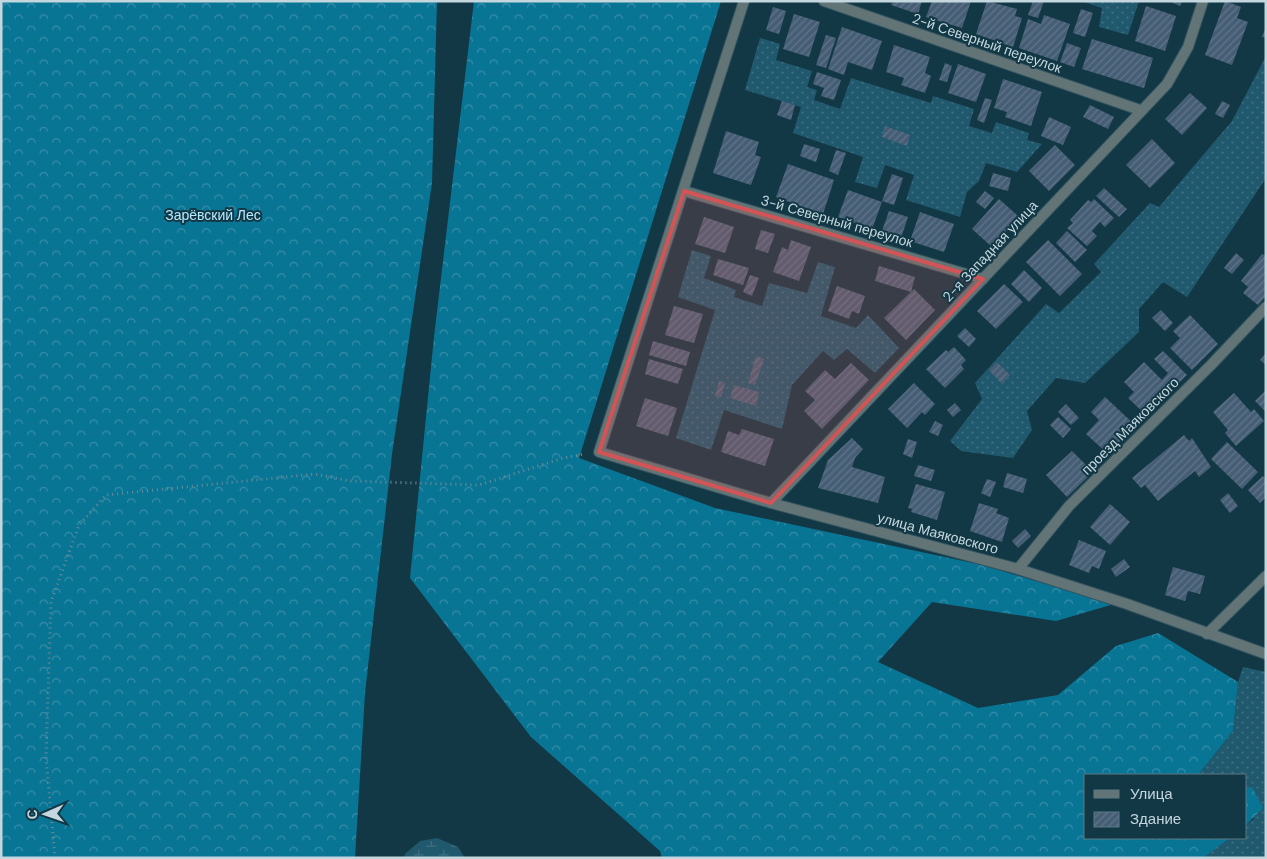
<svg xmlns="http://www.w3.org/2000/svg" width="1267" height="859" font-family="'DM Sans',sans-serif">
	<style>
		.grass { fill: url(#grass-dots) }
		.forest { fill: url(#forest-crowns) }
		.wetland { fill: url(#wetland-marsh) }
		.building { fill: url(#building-hatch) }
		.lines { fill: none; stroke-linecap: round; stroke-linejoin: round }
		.street-casing { stroke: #335561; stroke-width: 12 }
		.path { stroke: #6f8a95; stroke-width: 3; stroke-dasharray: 1 4; stroke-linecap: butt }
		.street { stroke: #627475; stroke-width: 10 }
		.marked { fill: #d25456; fill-opacity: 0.2; stroke: #d25456; stroke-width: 4; stroke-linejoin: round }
		.labels { text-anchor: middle; stroke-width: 4; stroke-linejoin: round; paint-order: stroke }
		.street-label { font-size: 14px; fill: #c4d7df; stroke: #133845 }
		.park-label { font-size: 14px; fill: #b5e9ff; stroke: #133845 }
	</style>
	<defs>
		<pattern id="grass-dots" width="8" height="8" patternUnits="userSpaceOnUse" patternTransform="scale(1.25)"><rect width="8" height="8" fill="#20596d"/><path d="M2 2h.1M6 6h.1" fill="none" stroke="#3f7081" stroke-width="1.8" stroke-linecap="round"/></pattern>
		<pattern id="forest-crowns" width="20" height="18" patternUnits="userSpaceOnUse" patternTransform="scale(1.25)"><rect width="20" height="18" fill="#097595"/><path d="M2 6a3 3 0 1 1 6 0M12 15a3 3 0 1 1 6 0" fill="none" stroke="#378ea8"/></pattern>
		<pattern id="wetland-marsh" width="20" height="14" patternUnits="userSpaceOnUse" patternTransform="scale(1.25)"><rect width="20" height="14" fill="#20596d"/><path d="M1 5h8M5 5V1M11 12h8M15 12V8" fill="none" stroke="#3f7081"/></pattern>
		<pattern id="building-hatch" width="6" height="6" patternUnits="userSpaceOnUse" patternTransform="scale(1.25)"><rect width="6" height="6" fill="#465e75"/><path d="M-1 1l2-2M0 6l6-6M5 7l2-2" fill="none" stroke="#5f7488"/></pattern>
	</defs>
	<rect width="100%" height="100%" fill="#133845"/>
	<g class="grass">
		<polygon points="1081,1 1139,1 1128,35 1099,27 1102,8"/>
		<polygon points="760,38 780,44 776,60 812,71 807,87 817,90 814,100 840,109 851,78 931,103 933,96 974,109 969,126 992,133 996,122 1029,133 1027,140 1042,144 1017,172 986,163 979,181 967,192 960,217 906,200 914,175 885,165 877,188 855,182 863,157 793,133 801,107 745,90"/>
		<polygon points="1266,56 1266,178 1187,297 1163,282 1139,309 1139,332 1085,383 1056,378 1027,411 1032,430 1013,458 961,451 950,441 982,399 975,383 1046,304 1059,313 1101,272 1094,264 1150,203 1159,207 1232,121"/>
		<polygon points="692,250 711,256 704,278 736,290 734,297 762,306 769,283 807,293 818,262 835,267 821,316 856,328 868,315 899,348 875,373 847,349 834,360 823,351 792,385 782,429 724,410 711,450 676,438 715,310 678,297"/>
		<polygon points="1243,667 1266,672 1266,858 1203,858 1230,838 1246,838 1246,825 1254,819 1252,788 1246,789 1246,775 1198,775 1233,731 1238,682"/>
	</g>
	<g class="forest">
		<polygon points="1,1 437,1 432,183 392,454 365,693 355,858 1,858"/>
		<polygon points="474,1 721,1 579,458 715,508 982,565 1114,604 1056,621 932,602 878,662 978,708 1058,695 1116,646 1158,633 1238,682 1233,731 1198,775 1086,775 1086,838 1230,838 1203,858 662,858 660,851 531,737 410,578 434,337"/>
		<polygon points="1252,787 1263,808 1246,825 1246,789"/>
	</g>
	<polygon class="wetland" points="437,838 458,847 465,858 404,858 405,854 420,841"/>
	<g class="building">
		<polygon points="893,1 922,1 918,14 891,5"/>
		<polygon points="932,1 971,1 962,28 926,17"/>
		<polygon points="987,1 1017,9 1015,16 1022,18 1013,47 976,34"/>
		<polygon points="1033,1 1044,1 1038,18 1028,15"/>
		<polygon points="1169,1 1182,1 1180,6"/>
		<polygon points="1225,1 1241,7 1237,18 1248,22 1232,65 1205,55"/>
		<polygon points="1146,6 1176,16 1165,51 1135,41"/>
		<polygon points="773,7 786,11 779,34 766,30"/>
		<polygon points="1081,9 1093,13 1085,37 1073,33"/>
		<polygon points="794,14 820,22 809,57 783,49"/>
		<polygon points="1044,15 1070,24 1057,61 1019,48 1028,19 1041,24"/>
		<polygon points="842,27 882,41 872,70 848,62 844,75 828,69"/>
		<polygon points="1266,27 1266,38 1262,37"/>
		<polygon points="826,35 836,38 826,68 816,65"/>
		<polygon points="1092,39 1153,58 1144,88 1082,69"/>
		<polygon points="1067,43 1081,48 1074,67 1060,62"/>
		<polygon points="894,45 930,57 925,73 931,76 925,93 901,85 904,78 886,72"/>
		<polygon points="945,63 952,66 947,82 939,80"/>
		<polygon points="958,64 986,74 976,102 948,93"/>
		<polygon points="817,72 841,80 834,100 821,96 824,88 813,84"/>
		<polygon points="1003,79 1042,92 1031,126 1005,117 1007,112 994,108"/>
		<polygon points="1190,93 1207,108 1182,135 1165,119"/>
		<polygon points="985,98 992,100 984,123 977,120"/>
		<polygon points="782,101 795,105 791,120 777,115"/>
		<polygon points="1222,101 1230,105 1223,118 1215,114"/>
		<polygon points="1090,105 1114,117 1108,129 1083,117"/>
		<polygon points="1049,117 1071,127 1063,145 1041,136"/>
		<polygon points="885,126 910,135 907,146 882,137"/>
		<polygon points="726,131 759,142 755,155 761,157 751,185 713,173"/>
		<polygon points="1152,139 1175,163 1150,188 1126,165"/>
		<polygon points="804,144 820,149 816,162 800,156"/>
		<polygon points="1055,145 1075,165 1049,191 1029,171"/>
		<polygon points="836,150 846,153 838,175 829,171"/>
		<polygon points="788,164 834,180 823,214 776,197"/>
		<polygon points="993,173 1011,178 1008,191 989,186"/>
		<polygon points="892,174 903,178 894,205 882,201"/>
		<polygon points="1104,188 1127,209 1119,217 1096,196"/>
		<polygon points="848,190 882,202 872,229 838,217"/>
		<polygon points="985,191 994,198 985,209 976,202"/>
		<polygon points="999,199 1019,217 992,247 972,229"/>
		<polygon points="1094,199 1114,218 1105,227 1100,222 1092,231 1097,236 1087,246 1067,228 1073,223 1070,220 1088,200 1091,202"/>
		<polygon points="889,211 908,217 901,238 882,231"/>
		<polygon points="920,212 954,224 944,252 910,241"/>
		<polygon points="704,217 734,227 725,253 695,244"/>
		<polygon points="761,230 775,234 768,253 755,249"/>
		<polygon points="1067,231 1087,250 1075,262 1056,243"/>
		<polygon points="791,240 811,247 799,281 773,272 782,247 788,250"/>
		<polygon points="1048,240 1082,274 1060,296 1026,262"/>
		<polygon points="1236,253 1244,260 1232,274 1224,268"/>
		<polygon points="1262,254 1266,256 1266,296 1258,305 1243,293 1248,287 1241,281"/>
		<polygon points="718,259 749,268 743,285 713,275"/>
		<polygon points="879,266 915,277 911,292 875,281"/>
		<polygon points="1024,270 1042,288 1029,302 1011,284"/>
		<polygon points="750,275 759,278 752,296 743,292"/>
		<polygon points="1004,284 1023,302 996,329 977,311"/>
		<polygon points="837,286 865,296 859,314 852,311 849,319 828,311"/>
		<polygon points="914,289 935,310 906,340 884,318"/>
		<polygon points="674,306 703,314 694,343 665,335"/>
		<polygon points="1161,310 1173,323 1165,331 1152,318"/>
		<polygon points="1190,315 1218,344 1192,370 1170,348 1180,338 1173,331"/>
		<polygon points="965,328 976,339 969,347 957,336"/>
		<polygon points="653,341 690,352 686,366 649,355"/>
		<polygon points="954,347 966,360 961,365 964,369 945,388 926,369 946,350 948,352"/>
		<polygon points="1163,351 1187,375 1146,415 1128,398 1134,392 1124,382 1144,362 1162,380 1168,373 1154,359"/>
		<polygon points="1266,353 1266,365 1260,360"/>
		<polygon points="756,356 764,359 755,385 748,383"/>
		<polygon points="649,359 683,369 678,384 645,374"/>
		<polygon points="997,362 1010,375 1002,384 989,370"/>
		<polygon points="851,363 869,380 822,429 804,411 815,400 805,391 825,370 835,379"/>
		<polygon points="719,381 725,383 721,397 715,396"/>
		<polygon points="914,383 935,404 925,415 922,412 907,428 888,409"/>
		<polygon points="734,385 759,392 756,406 730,398"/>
		<polygon points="1266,390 1266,412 1255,401"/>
		<polygon points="1234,393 1251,412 1254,409 1264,421 1236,446 1225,433 1228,430 1213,412"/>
		<polygon points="1105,397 1135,425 1108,454 1086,434 1099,420 1091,412"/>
		<polygon points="645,398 677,408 668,436 636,426"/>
		<polygon points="955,403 961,410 953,417 947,410"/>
		<polygon points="1066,404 1079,418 1071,425 1058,412"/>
		<polygon points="1058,417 1071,429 1063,438 1050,425"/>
		<polygon points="935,421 943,425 938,436 929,432"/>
		<polygon points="742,429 774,439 765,466 721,452 728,431 739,435"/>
		<polygon points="1184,435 1189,441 1192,438 1211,467 1199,477 1195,471 1158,501 1145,485 1141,488 1132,478"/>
		<polygon points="852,438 863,449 855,458 852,467 885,477 878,503 818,488 828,460"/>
		<polygon points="908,439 917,442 912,458 903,454"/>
		<polygon points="1227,442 1258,472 1242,489 1211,459"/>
		<polygon points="1072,451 1093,472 1067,497 1046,475"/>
		<polygon points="918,465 935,470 931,481 914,476"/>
		<polygon points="1007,473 1027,479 1023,493 1003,487"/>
		<polygon points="1263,476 1266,479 1266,497 1260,503 1248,490"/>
		<polygon points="987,479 996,482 990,497 981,493"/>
		<polygon points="916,484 945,492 937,520 911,512 912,509 908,508"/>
		<polygon points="1228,493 1238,506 1230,513 1220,500"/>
		<polygon points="979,503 998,509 996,513 1009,518 1002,542 970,531"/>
		<polygon points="1110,504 1130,522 1110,545 1090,527"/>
		<polygon points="1025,529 1031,536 1018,548 1012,541"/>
		<polygon points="1079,540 1106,551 1099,569 1092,566 1089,573 1069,565"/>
		<polygon points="1124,559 1130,567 1116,577 1111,569"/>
		<polygon points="1173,567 1205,576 1200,594 1188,591 1185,601 1165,595"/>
	</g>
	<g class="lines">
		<defs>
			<g id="street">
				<polyline points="744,1 599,452 771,503 1018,569 1127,604 1266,654"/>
				<polyline points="824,1 1140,110"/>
				<polyline points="684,191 983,279"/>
				<polyline points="771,503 1167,84 1188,47 1203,1"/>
				<polyline points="1018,569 1069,506 1211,365 1266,307"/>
				<polyline points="1207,634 1266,576"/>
			</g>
		</defs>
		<use href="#street" class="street-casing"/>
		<polyline class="path" points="55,858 46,757 51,602 79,525 106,495 315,474 350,481 479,485 563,458 585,454"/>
		<use href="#street" class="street"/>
	</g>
	<path class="marked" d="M 684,191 L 983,279 L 771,503 L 599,452 Z"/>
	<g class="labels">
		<g class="street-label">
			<text transform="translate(987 43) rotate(19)" y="5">2-й Северный переулок</text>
			<text transform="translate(837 221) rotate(16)" y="5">3-й Северный переулок</text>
			<text transform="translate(990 251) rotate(-47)" y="5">2-я Западная улица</text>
			<text transform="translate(1130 426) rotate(-45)" y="5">проезд Маяковского</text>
			<text transform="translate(938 533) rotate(15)" y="5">улица Маяковского</text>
		</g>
		<g class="park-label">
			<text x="213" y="220">Зарёвский Лес</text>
		</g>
	</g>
	<rect width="1267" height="859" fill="none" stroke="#c4d7df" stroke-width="5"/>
	<rect x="1084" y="774" width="162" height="65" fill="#133845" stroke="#5a7883"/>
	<rect x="1094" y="790" width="25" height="8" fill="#627475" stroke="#5a7883"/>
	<text x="1130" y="799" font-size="15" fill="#c4d7df">Улица</text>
	<rect x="1094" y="812" width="25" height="15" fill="url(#building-hatch)" stroke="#5a7883"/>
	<text x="1130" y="824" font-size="15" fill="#c4d7df">Здание</text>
	<g transform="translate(45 814) rotate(268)" stroke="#133845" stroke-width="4" paint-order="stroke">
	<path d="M0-4L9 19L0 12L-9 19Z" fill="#c4d7df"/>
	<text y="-8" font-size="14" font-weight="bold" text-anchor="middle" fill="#c4d7df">С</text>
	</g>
</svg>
